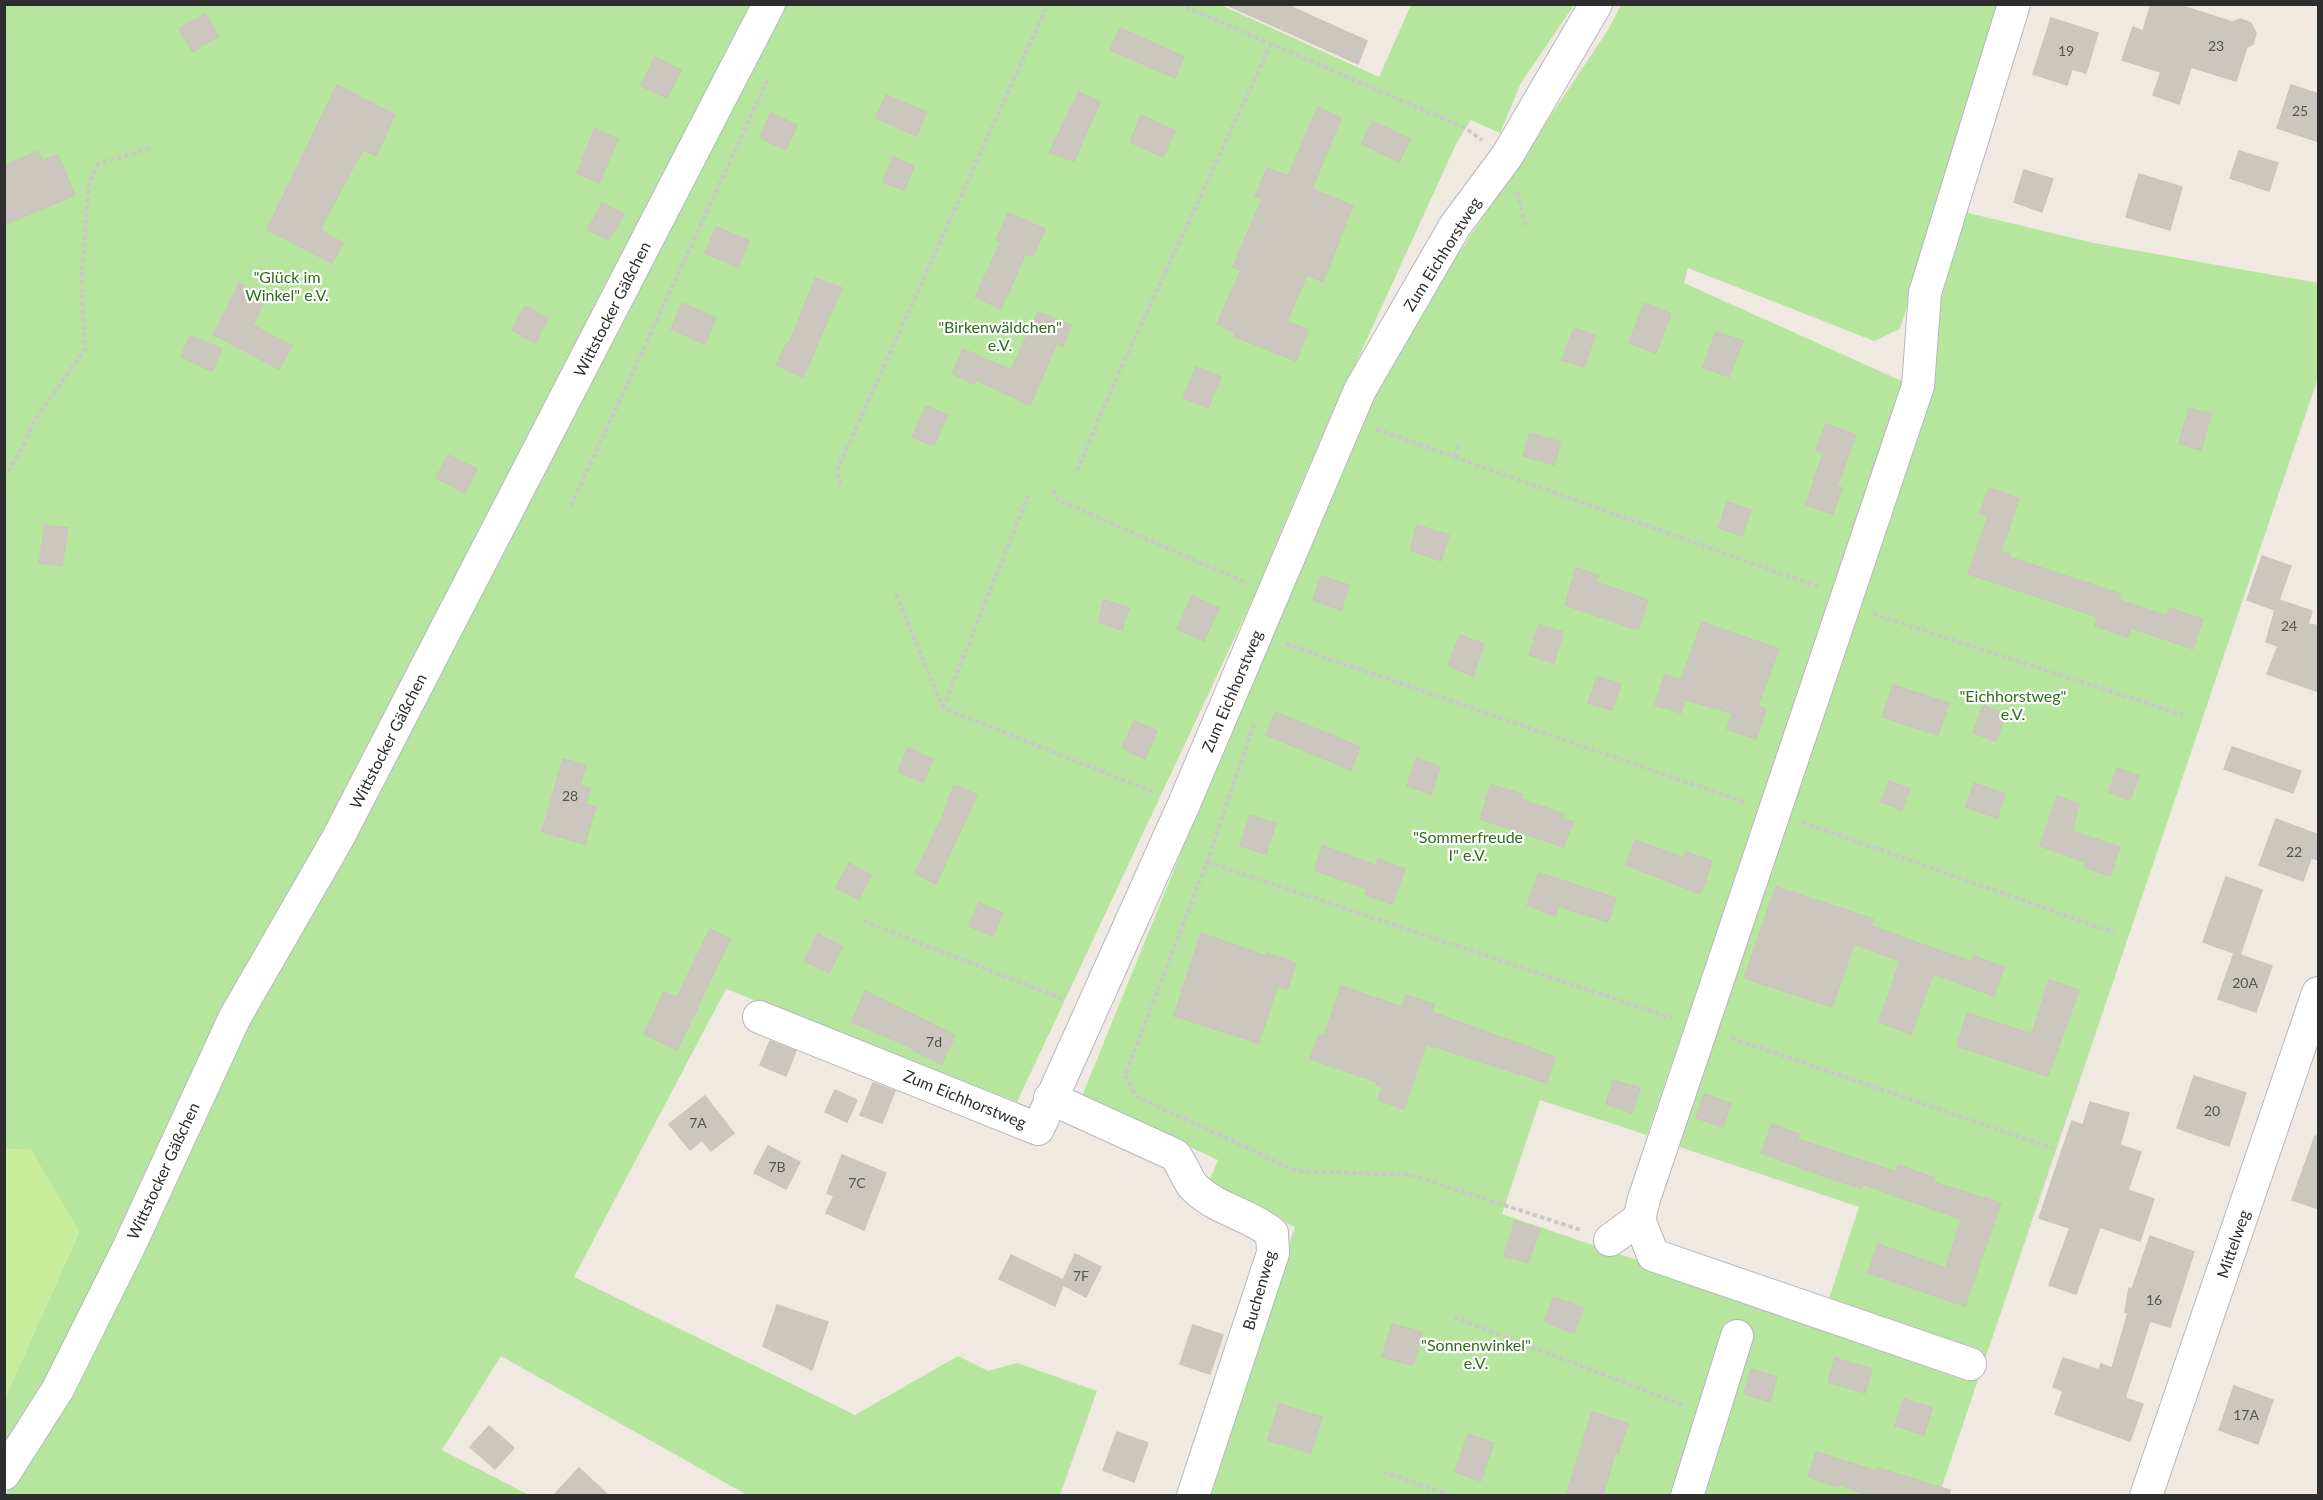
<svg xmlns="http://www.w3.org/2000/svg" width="2323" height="1500" font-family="Lato,sans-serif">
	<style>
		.green { fill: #b6e59e }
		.pitch { fill: #c9ec9a }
		.building { fill: #cbc7bf; stroke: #cbc5ba; stroke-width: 1.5 }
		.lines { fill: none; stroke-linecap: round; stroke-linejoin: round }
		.minor-casing { stroke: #b4b7c1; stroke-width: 34 }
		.path { stroke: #c9c9c9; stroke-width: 4; stroke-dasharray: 4.5 3; stroke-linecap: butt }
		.minor { stroke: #fff; stroke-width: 32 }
		.labels { text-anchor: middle; stroke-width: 4.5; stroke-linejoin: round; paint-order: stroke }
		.number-label { font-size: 14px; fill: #555452 }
		.street-label { font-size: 16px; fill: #2e2e2e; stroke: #fff }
		.park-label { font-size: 16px; fill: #2c6e1b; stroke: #fff }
	</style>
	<rect width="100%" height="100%" fill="#efe9e1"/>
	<g class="green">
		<polygon points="5,5 755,5 464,559 349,795 46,1380 5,1454 5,1398 79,1232 31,1150 5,1149"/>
		<polygon points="783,5 1221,5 1379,77 1411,5 1574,5 1521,83 1500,133 1471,120 1457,142 1308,468 1251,603 1017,1102 726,989 574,1277 855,1415 958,1356 988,1371 1017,1363 1097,1391 1060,1495 747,1495 501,1356 442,1450 529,1495 5,1496 66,1389 245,1025"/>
		<polygon points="1621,5 2000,5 1900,329 1874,341 1688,268 1684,283 1906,383 1647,1135 1540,1100 1502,1214 1821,1323 1859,1207 1671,1144 1938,315 1960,211 2094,243 2318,283 2318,378 1939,1495 1205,1495 1295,1227 1208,1184 1218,1160 1082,1096 1356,423 1411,325 1608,30"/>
	</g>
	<polygon class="pitch" points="5,1149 31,1150 79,1231 5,1398"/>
	<g class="building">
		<polygon points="1225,4 1285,4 1367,41 1358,64"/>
		<polygon points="2151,4 2176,4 2232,22 2241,19 2251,23 2256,33 2253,44 2247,47 2236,81 2191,67 2179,104 2153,95 2161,72 2122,60 2133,27 2143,31"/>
		<polygon points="205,14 218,36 193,52 179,29"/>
		<polygon points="2051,18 2098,33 2086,73 2072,69 2067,85 2033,74"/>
		<polygon points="1120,28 1184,57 1175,78 1110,50"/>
		<polygon points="655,57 681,70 667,98 641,86"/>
		<polygon points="337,85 395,115 376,156 363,149 320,230 343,243 332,263 267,230"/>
		<polygon points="2291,85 2319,94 2319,142 2277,128"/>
		<polygon points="1079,92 1100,102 1074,161 1049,153"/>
		<polygon points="886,95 926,112 917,136 876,118"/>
		<polygon points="1318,107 1341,118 1312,189 1353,206 1323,282 1307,275 1287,321 1308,330 1296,361 1234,336 1236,333 1217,324 1241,270 1233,267 1262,199 1255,197 1267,168 1288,176"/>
		<polygon points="771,113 797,125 786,150 760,138"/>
		<polygon points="1141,115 1175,131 1163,157 1130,142"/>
		<polygon points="1372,121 1410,139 1399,162 1362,144"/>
		<polygon points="595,128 618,139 599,183 577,173"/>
		<polygon points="38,151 42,161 58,155 75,195 4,225 4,166"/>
		<polygon points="2239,151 2278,163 2269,191 2230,178"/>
		<polygon points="893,157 914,166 904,190 883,182"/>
		<polygon points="2024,170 2053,179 2042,212 2014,202"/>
		<polygon points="2139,174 2182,187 2170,230 2126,217"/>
		<polygon points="602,203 624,214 609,240 588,230"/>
		<polygon points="1008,213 1045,229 1033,256 1026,253 1001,309 975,297 1001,242 996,240"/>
		<polygon points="716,227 749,241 738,267 705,253"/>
		<polygon points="815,278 842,288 803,377 776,365 787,343 789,344"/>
		<polygon points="239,284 266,298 253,325 292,346 279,369 214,335"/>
		<polygon points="682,303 716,318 705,344 671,329"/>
		<polygon points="1644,303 1671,314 1656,353 1629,343"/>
		<polygon points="525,306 548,319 535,343 512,330"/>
		<polygon points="1038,312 1071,325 1063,346 1057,343 1030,405 976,380 974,384 952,374 963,349 1011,370"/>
		<polygon points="1574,328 1595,336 1584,367 1562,360"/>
		<polygon points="1716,332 1743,341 1729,377 1703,367"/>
		<polygon points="190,336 222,349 212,371 181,357"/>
		<polygon points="1196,367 1221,377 1208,408 1183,398"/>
		<polygon points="926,406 947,415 934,446 912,437"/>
		<polygon points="2189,408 2211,414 2201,450 2179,444"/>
		<polygon points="1826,424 1856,435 1837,486 1842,488 1833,514 1806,505 1823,453 1816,450"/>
		<polygon points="1530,433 1561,442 1554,465 1523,456"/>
		<polygon points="448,455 477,469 465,493 436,478"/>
		<polygon points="1989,488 2019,499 2001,551 2010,554 2009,557 2121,594 2119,600 2167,616 2169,608 2203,619 2193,649 2131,628 2128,637 2095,626 2098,617 1968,574 1988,516 1980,513"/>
		<polygon points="1727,502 1751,510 1742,536 1719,528"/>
		<polygon points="45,525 68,528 62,566 39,563"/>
		<polygon points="1417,525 1449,535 1441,561 1410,550"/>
		<polygon points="2262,556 2291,566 2279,600 2312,611 2308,624 2319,626 2319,692 2267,674 2278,646 2266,642 2275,610 2247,600"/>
		<polygon points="1576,568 1599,575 1596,582 1648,600 1638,630 1565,605"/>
		<polygon points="1321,576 1349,585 1341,610 1313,600"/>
		<polygon points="1192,596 1219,608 1204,641 1177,629"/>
		<polygon points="1104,600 1129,608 1122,630 1098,622"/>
		<polygon points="1702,622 1779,649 1758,706 1766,709 1756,739 1727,729 1732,713 1685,700 1681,713 1655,705 1665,675 1681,680"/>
		<polygon points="1539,625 1563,632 1554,663 1529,655"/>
		<polygon points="1460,635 1484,644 1473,676 1448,666"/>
		<polygon points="1597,677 1621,684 1612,710 1588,703"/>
		<polygon points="1893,685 1949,703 1938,735 1882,717"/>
		<polygon points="1983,705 2006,714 1996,741 1973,733"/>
		<polygon points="1275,712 1360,747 1351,770 1266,735"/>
		<polygon points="1134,721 1157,731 1145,759 1122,748"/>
		<polygon points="2232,747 2301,771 2293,793 2224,769"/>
		<polygon points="908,748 933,759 923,782 898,772"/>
		<polygon points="1416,758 1440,767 1431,794 1407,786"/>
		<polygon points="563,759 586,765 580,785 590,788 586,804 596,807 585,844 542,832"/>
		<polygon points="2117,768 2139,776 2130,800 2109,792"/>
		<polygon points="1889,781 1910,789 1902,810 1881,802"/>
		<polygon points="1974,783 2005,794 1997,818 1966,807"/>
		<polygon points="954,785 977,795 936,884 915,873 941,820"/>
		<polygon points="1491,785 1522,794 1521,799 1564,814 1562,819 1573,822 1564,847 1480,819"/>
		<polygon points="2057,796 2079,804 2072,831 2120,847 2110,876 2084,867 2086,862 2040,846"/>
		<polygon points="1250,815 1276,823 1266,854 1240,846"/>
		<polygon points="2276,819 2319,835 2319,860 2311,858 2303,881 2259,865"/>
		<polygon points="1635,840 1684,858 1686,852 1712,861 1701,894 1626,865"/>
		<polygon points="1323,846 1376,866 1378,859 1405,869 1392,904 1365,894 1367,889 1314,870"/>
		<polygon points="849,863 871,875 859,899 836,888"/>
		<polygon points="1539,873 1616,898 1608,922 1558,906 1555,916 1527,905"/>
		<polygon points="2226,877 2262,890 2240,955 2272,966 2256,1012 2218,999 2234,953 2203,942"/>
		<polygon points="1776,887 1873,919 1871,926 1972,962 1974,956 2004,967 1994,996 1933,974 1911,1034 1879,1022 1900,961 1854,944 1832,1007 1744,978"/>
		<polygon points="979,903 1003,913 993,936 969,926"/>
		<polygon points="710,929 730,939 677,1050 644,1034 664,992 677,997"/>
		<polygon points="1201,933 1266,956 1267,953 1296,963 1287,990 1277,987 1259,1043 1174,1016"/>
		<polygon points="818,934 842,947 829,973 805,961"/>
		<polygon points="2049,980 2079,990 2048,1076 1957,1046 1967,1013 2032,1034"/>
		<polygon points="1341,986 1402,1007 1406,995 1434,1004 1432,1012 1555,1057 1547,1083 1426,1044 1404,1109 1378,1100 1382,1087 1376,1085 1378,1082 1310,1059 1319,1035 1324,1037"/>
		<polygon points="865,991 955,1035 942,1064 912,1050 913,1048 852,1022"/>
		<polygon points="770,1041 796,1051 786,1076 760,1065"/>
		<polygon points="2194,1076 2246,1093 2229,1146 2177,1128"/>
		<polygon points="1613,1080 1640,1088 1632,1113 1606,1104"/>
		<polygon points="873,1083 895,1091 882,1123 860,1115"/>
		<polygon points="835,1090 857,1100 847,1122 825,1112"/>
		<polygon points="1704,1094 1731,1103 1723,1127 1696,1118"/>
		<polygon points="705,1096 734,1133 711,1151 702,1140 690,1150 669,1124"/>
		<polygon points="2090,1102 2129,1113 2120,1145 2141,1152 2128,1190 2154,1199 2140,1241 2100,1227 2076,1294 2049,1285 2070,1228 2039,1218 2072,1121 2083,1125"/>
		<polygon points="1772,1124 1799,1134 1797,1139 1896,1172 1898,1165 1935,1178 1933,1182 2001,1203 1965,1306 1868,1273 1878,1244 1946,1268 1961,1219 1862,1184 1861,1188 1826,1177 1761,1153"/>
		<polygon points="2315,1136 2319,1137 2319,1209 2292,1200"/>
		<polygon points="768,1146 800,1162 786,1189 754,1173"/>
		<polygon points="842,1155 886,1173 864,1230 826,1213 834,1196 827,1193"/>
		<polygon points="1515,1221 1540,1229 1528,1263 1504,1256"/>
		<polygon points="2150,1236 2194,1252 2170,1327 2150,1321 2125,1398 2143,1404 2130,1441 2055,1414 2063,1391 2053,1387 2063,1358 2099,1370 2101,1364 2112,1368 2128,1313 2125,1312 2129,1288 2132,1289"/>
		<polygon points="1075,1254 1101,1267 1086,1297 1063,1285 1055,1306 999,1279 1011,1255 1063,1280"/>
		<polygon points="1554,1297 1583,1308 1574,1333 1544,1322"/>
		<polygon points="777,1305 828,1322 812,1370 763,1346"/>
		<polygon points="1392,1324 1422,1332 1413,1365 1382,1357"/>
		<polygon points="1193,1325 1223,1335 1210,1374 1180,1364"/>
		<polygon points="1835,1358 1872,1369 1865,1393 1828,1382"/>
		<polygon points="1751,1369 1777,1377 1770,1402 1744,1394"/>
		<polygon points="2234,1386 2273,1400 2258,1444 2219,1430"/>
		<polygon points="1904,1399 1932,1408 1924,1435 1895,1426"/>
		<polygon points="1279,1404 1322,1417 1311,1453 1268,1440"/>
		<polygon points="1592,1412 1628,1424 1618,1454 1615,1453 1603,1496 1566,1496"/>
		<polygon points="489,1426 514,1448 495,1469 470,1447"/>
		<polygon points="1117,1432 1148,1443 1134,1482 1103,1470"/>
		<polygon points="1468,1434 1494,1443 1481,1481 1455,1472"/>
		<polygon points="1816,1452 1877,1471 1878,1468 1950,1490 1949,1496 1869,1496 1839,1484 1838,1487 1808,1477"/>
		<polygon points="579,1468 609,1496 553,1496"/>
	</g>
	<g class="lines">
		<defs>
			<g id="minor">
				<polyline points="759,1017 1038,1129 1184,804 1360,390 1455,226 1507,156 1596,4"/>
				<path d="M 1050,1098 L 1175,1155 C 1182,1164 1188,1181 1194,1187 C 1215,1209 1249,1214 1272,1233 L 1273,1253 L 1193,1496"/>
				<polyline points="1610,1240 1639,1219"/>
				<polyline points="1970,1364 1653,1255 1639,1219 1644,1199 1918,386 1925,293 2014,4"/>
				<polyline points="4,1474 58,1389 128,1249 235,1017 338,838 769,4"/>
				<polyline points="1687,1496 1737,1336"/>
				<polyline points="2146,1496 2318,993"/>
			</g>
		</defs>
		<use href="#minor" class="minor-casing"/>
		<g class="path">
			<polyline points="1179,4 1465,128 1482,140"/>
			<polyline points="1517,192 1526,226"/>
			<polyline points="1376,429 1819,587"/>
			<polyline points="1454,457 1459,446"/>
			<polyline points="1077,471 1116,379 1271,44"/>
			<polyline points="4,478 24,445 33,423 85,349 81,285 89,183 98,164 151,148"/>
			<polyline points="841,485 837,470 1048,4"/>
			<polyline points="1053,490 1058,500 1244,582"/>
			<polyline points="571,506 768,79"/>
			<polyline points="896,594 943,708 1156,793"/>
			<polyline points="1873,614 2183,715"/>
			<polyline points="1286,644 1747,803"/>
			<polyline points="943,708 1028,496"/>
			<polyline points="1254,724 1207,862 1125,1076 1136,1096 1296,1171 1411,1175 1581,1230"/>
			<polyline points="1802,822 2115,933"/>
			<polyline points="1207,862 1672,1018"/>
			<polyline points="863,921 1063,999"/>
			<polyline points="1731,1038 2052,1148"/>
			<polyline points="1454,1317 1683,1405"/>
			<polyline points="1383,1472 1452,1496"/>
		</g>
		<use href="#minor" class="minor"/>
	</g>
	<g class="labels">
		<g class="number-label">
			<text x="2216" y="51">23</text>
			<text x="2066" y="56">19</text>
			<text x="2300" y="116">25</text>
			<text x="2289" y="631">24</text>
			<text x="570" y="801">28</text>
			<text x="2294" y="857">22</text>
			<text x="2245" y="988">20A</text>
			<text x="934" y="1047">7d</text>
			<text x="2212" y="1116">20</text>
			<text x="698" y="1128">7A</text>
			<text x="777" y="1172">7B</text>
			<text x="857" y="1188">7C</text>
			<text x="1081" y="1281">7F</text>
			<text x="2154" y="1305">16</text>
			<text x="2246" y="1420">17A</text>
		</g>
		<g class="street-label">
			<text transform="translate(1442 254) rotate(-58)" y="6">Zum Eichhorstweg</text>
			<text transform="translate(612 309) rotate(-63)" y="6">Wittstocker Gäßchen</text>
			<text transform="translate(1232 691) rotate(-67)" y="6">Zum Eichhorstweg</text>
			<text transform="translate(388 741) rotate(-63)" y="6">Wittstocker Gäßchen</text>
			<text transform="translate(965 1099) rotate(22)" y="6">Zum Eichhorstweg</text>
			<text transform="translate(163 1171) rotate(-65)" y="6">Wittstocker Gäßchen</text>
			<text transform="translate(2233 1244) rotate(-71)" y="6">Mittelweg</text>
			<text transform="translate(1259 1290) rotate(-74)" y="6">Buchenweg</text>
		</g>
		<g class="park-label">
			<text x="287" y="283">"Glück im<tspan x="287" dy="18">Winkel" e.V.</tspan></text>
			<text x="1000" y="333">"Birkenwäldchen"<tspan x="1000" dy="18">e.V.</tspan></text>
			<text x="2013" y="702">"Eichhorstweg"<tspan x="2013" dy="18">e.V.</tspan></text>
			<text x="1468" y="843">"Sommerfreude<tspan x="1468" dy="18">I" e.V.</tspan></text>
			<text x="1476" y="1351">"Sonnenwinkel"<tspan x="1476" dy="18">e.V.</tspan></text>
		</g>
	</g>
	<rect width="2323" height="1500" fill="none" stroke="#2e2e2e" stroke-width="12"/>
</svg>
